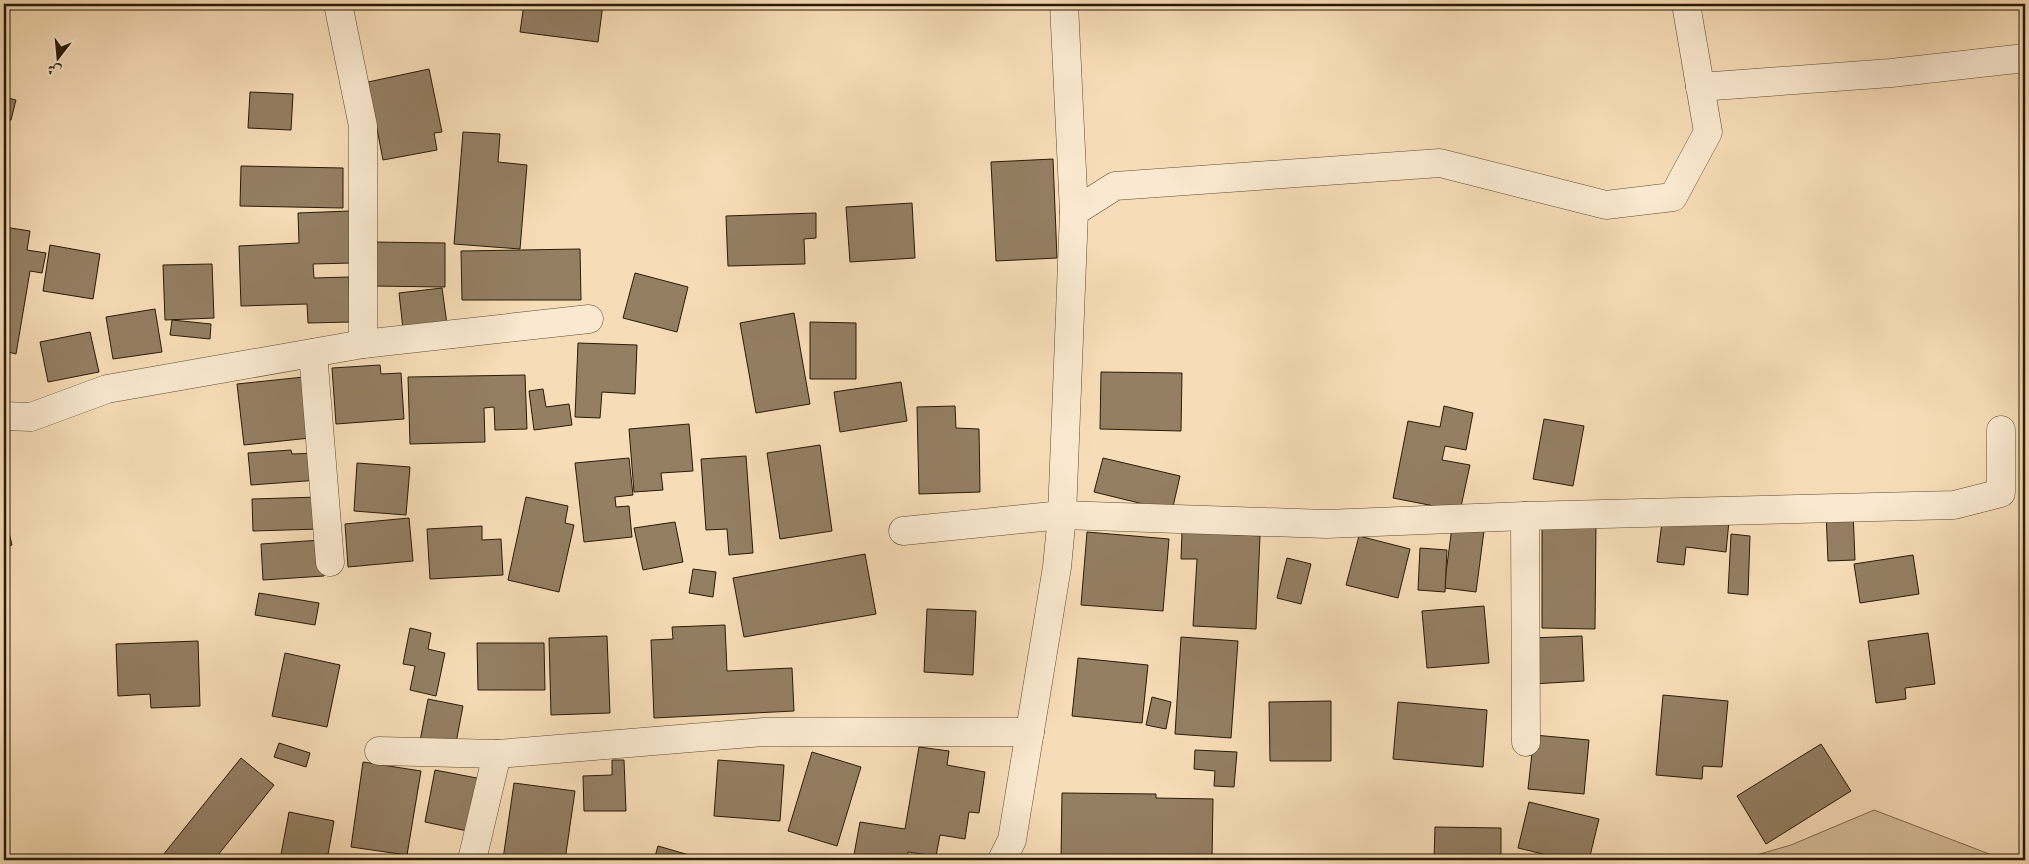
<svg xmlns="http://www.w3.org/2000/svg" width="2029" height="864" font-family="'IM FELL Double Pica',Amiri,serif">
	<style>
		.green { fill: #d4bc99; stroke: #7e6b50 }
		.building { fill: #947f63; stroke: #291a07 }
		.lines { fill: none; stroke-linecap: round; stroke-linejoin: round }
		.minor-casing { stroke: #5c4b33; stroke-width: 29 }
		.tertiary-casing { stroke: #5c4b33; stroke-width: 29 }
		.minor { stroke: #fae9d0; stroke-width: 28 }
		.tertiary { stroke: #fae9d0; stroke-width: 28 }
	</style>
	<rect width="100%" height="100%" fill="#f7ddb7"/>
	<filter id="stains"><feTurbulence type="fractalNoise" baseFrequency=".004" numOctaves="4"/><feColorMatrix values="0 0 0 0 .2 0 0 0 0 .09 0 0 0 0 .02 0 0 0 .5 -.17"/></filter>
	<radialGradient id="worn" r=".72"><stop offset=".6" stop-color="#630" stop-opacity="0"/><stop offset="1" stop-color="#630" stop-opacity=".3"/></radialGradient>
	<polygon class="green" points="1874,810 2005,860 1739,860 1791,845"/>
	<g class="building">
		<polygon points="524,4 603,4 598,42 520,32"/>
		<polygon points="429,69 442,132 434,133 437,150 383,160 368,82"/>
		<polygon points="250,92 293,94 291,130 248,128"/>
		<polygon points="4,97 16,100 11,120 4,119"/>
		<polygon points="463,132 500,134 498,162 527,165 520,249 454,244"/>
		<polygon points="1053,159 1057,258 996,261 991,162"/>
		<polygon points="241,166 343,168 343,208 240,206"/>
		<polygon points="912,203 915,258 850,262 846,207"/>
		<polygon points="350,211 352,263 313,264 314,278 349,277 350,322 308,323 307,304 241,306 239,246 299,243 298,213"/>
		<polygon points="816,213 816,238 804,239 805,264 728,266 726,216"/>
		<polygon points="4,227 30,231 27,250 46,253 42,273 30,271 16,354 4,351"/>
		<polygon points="375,242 445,243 445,287 375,286"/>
		<polygon points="50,245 100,254 93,299 43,291"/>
		<polygon points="580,249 581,300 462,300 461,251"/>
		<polygon points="212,264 214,318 165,320 163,265"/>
		<polygon points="635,273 688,287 677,332 623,318"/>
		<polygon points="442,288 447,324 403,329 399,293"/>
		<polygon points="155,309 162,352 113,359 106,317"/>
		<polygon points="794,313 810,404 756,413 740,323"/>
		<polygon points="172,320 211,324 210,339 170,335"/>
		<polygon points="810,322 856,323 856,379 810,379"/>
		<polygon points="90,332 99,372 48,382 40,342"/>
		<polygon points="578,343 637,345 635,394 602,392 600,418 575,417"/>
		<polygon points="380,365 381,374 401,373 404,419 336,424 332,368"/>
		<polygon points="1101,372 1182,373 1181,431 1100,429"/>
		<polygon points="525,375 527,429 495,430 494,407 484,408 485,442 410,444 408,377"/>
		<polygon points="304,377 310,438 244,445 237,384"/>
		<polygon points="901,382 907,421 840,432 834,392"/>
		<polygon points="543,389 546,407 569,404 572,425 534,430 529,391"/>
		<polygon points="955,406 956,428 979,429 980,492 919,494 917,407"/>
		<polygon points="1444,406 1473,413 1466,450 1445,446 1442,460 1470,465 1460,511 1393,498 1408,421 1440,427"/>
		<polygon points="1544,419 1584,426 1573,486 1533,479"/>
		<polygon points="689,424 693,471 661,473 663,490 634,492 629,429"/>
		<polygon points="820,445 832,531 780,539 767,453"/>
		<polygon points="291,450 292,454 317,453 319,480 251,485 248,453"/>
		<polygon points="746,456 753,553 729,555 727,529 706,530 701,459"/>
		<polygon points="629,458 633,495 615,497 616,507 629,506 632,537 584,542 575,463"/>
		<polygon points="1103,458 1180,476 1172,511 1094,492"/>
		<polygon points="357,463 410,467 406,515 354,511"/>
		<polygon points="319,497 320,529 253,531 252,499"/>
		<polygon points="526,497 568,506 565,523 574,525 559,592 508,580"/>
		<polygon points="1853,511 1855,560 1828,561 1826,512"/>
		<polygon points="4,512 12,545 4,548"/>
		<polygon points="1663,514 1729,521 1726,552 1686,547 1684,565 1657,562"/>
		<polygon points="409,518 413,561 348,567 345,524"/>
		<polygon points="675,522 683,562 643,570 634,528"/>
		<polygon points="1542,522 1596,522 1595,629 1542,628"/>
		<polygon points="482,526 482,540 501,539 503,575 430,579 427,529"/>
		<polygon points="1452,527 1484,531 1476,592 1444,588"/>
		<polygon points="1087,532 1169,539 1163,611 1081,605"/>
		<polygon points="1182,532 1260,536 1256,629 1193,626 1197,559 1181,559"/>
		<polygon points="1731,534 1750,536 1748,595 1728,593"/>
		<polygon points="1359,536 1410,549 1398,598 1346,585"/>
		<polygon points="322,540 324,576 263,580 261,544"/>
		<polygon points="1420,548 1447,550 1445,592 1418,590"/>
		<polygon points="865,554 876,614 744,637 733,578"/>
		<polygon points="1913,555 1919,594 1860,603 1854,564"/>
		<polygon points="1287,558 1311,564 1301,604 1277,598"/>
		<polygon points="693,569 716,572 713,597 689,593"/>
		<polygon points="259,593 319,603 315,625 255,615"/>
		<polygon points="1484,606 1489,663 1427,668 1422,611"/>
		<polygon points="927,609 976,611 973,675 924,672"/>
		<polygon points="725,625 727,671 792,668 794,711 654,718 651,640 673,639 672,627"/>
		<polygon points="410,628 431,633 428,649 445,653 436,696 410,690 415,666 403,664"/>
		<polygon points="1928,633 1935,684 1905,688 1906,699 1876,703 1868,641"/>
		<polygon points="607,636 610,713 551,715 549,638"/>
		<polygon points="1582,636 1584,681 1532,684 1530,638"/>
		<polygon points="1181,637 1238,641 1231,738 1175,734"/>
		<polygon points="198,641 200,706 151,708 150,694 118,696 116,644"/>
		<polygon points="477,643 544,643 545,690 478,690"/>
		<polygon points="285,653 340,665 327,727 272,716"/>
		<polygon points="1078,658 1148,665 1142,723 1072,716"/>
		<polygon points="1663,695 1728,701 1722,767 1703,766 1702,779 1656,775"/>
		<polygon points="1152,697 1171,702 1166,729 1146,725"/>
		<polygon points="428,699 463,706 455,748 420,741"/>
		<polygon points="1331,701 1331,761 1270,761 1269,702"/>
		<polygon points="1398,702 1487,710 1483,767 1393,759"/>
		<polygon points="1534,735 1589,740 1584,794 1528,789"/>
		<polygon points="279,743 310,753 306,767 274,757"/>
		<polygon points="1821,744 1851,791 1766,844 1737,796"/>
		<polygon points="919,747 949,751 947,765 985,772 979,813 969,812 965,839 940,835 936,856 908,852 906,860 853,860 860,822 905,829"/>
		<polygon points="1195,750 1237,752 1234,787 1214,786 1215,771 1194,769"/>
		<polygon points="812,752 861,767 837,846 788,831"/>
		<polygon points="241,758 274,785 214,860 159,860"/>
		<polygon points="612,760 624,760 626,811 584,811 583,776 612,775"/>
		<polygon points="718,760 784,765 780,821 714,816"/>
		<polygon points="363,762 421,771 407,855 351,847"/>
		<polygon points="435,770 482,779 472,832 425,822"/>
		<polygon points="514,783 575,791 565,860 503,859"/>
		<polygon points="1062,793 1156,794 1156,798 1213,799 1212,860 1061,860"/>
		<polygon points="1529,802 1599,819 1589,860 1568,860 1518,848"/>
		<polygon points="289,812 334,821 327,860 280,860"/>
		<polygon points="1435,827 1501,828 1501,860 1434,860"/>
		<polygon points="658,846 696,857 695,860 654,860"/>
	</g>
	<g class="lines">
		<defs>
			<g id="minor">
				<polyline points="338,4 363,126 363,344"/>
				<polyline points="1064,4 1074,212"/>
				<polyline points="1700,87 1891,73 2025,58"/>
				<polyline points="313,353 330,562"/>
				<polyline points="4,416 31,417 107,389 363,344 589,319"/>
				<polyline points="1525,516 1526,742"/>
				<polyline points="903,531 1062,515 1326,524 1525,516 1954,505 2001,493 2001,430"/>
				<polyline points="379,751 497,754"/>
				<polyline points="472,860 497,754 764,732 1030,732"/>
			</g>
			<polyline id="tertiary" points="1002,860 1012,840 1057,567 1062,515 1074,212 1115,186 1440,163 1606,205 1673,197 1708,132 1686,4"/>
		</defs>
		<use href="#minor" class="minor-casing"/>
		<use href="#tertiary" class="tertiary-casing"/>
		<use href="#minor" class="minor"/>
		<use href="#tertiary" class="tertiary"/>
	</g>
	<rect width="2029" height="864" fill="none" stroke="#f7ddb7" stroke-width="20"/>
	<rect x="5" y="5" width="2019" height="854" fill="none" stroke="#291a07" stroke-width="2.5"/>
	<rect x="10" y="10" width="2009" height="844" fill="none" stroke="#291a07"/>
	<g transform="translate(58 58) rotate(196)" stroke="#fae9d0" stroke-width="4" paint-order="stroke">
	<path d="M0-4L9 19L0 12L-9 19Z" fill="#291a07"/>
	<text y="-8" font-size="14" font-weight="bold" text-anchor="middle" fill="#291a07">ش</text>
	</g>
	<rect width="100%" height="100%" filter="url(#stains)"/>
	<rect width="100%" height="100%" fill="url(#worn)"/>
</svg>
